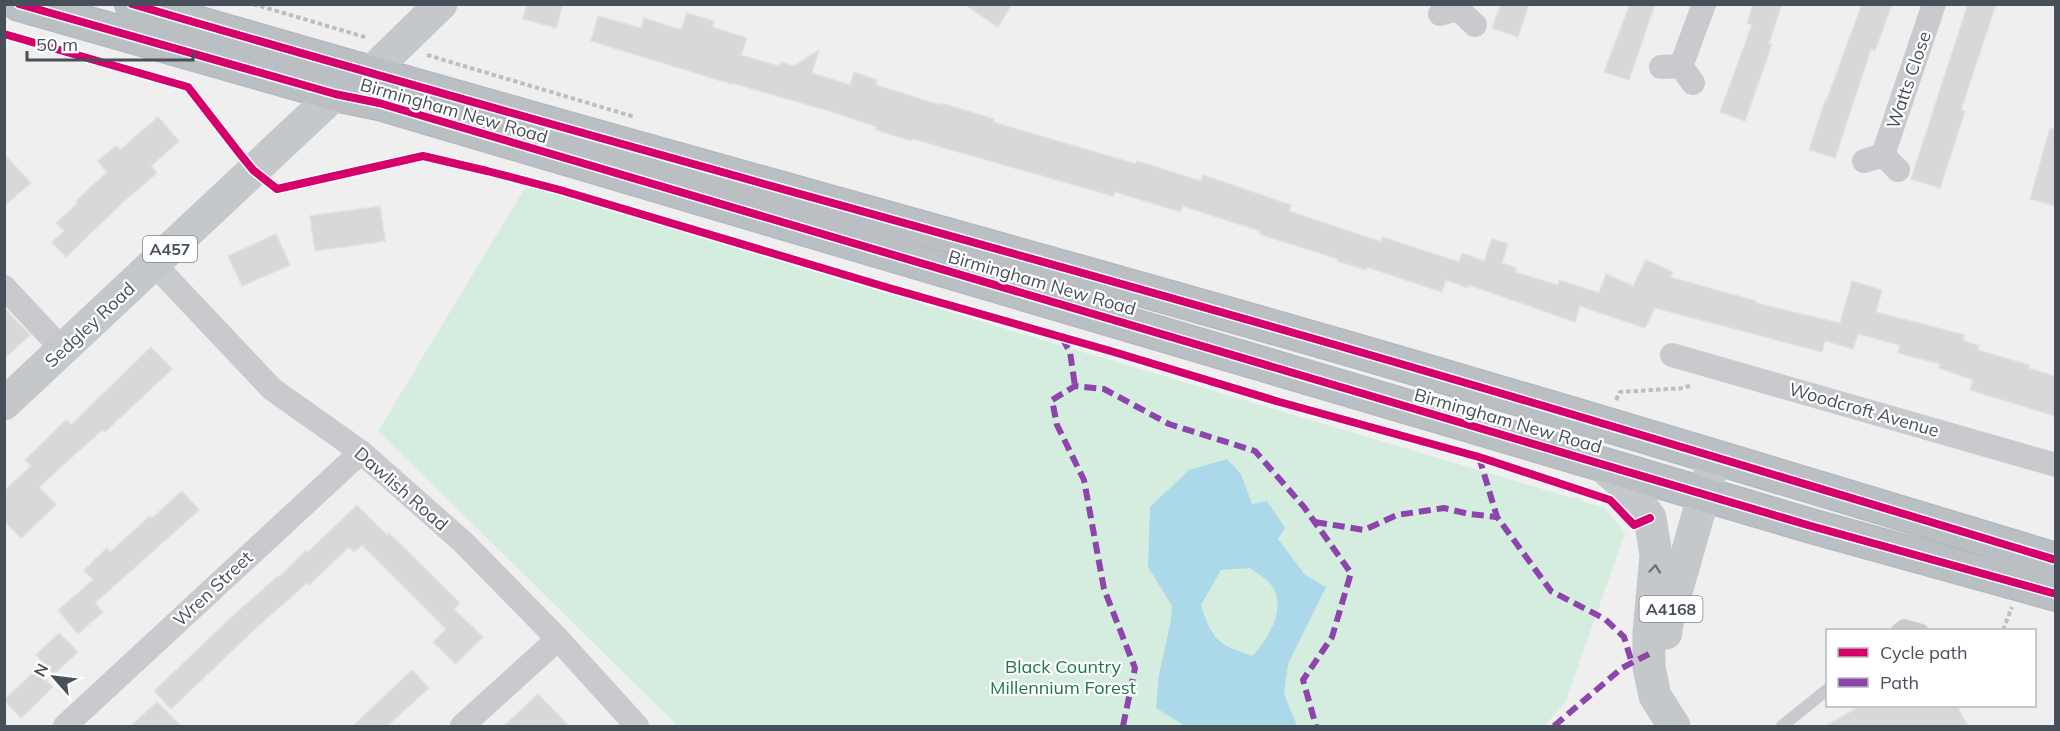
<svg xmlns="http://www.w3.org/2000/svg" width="2060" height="731" font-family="Mulish,sans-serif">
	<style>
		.green { fill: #d4eddf }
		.water { fill: #abd9e9; fill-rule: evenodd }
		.building { fill: #d8d8d9; stroke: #e0e1e2; stroke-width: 1.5 }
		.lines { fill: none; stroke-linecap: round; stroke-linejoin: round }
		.highway-casing { stroke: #b4b9be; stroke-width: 36 }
		.path { stroke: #b7c2bf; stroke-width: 4; stroke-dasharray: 4.5 3; stroke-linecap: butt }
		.lane { stroke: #c9cacd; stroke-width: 12 }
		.street { stroke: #c9cacd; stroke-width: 24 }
		.primary { stroke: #c5c8cb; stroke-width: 33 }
		.highway { stroke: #babfc4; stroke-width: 33 }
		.quiet { stroke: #8e44ad; stroke-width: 6; stroke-dasharray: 12 6; stroke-linecap: butt }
		.cycleway-casing { stroke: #fff; stroke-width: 11 }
		.cycleway { stroke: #d6006c; stroke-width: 8 }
		.oneway { stroke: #6d747c }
		.labels { text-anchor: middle; stroke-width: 4.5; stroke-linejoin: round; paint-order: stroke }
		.shield { fill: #fff; stroke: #7e848c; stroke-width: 1.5 }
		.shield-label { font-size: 16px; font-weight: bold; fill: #47505a }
		.street-label { font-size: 18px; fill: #47505a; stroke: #fff }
		.park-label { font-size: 18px; fill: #1c774d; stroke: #fff }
	</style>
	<rect width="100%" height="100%" fill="#efefef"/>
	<polygon class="green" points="528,183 1009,330 1572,498 1578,497 1582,501 1605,508 1625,533 1565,703 1544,726 678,726 378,431"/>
	<path class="water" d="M 1227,459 L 1241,474 L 1252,504 L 1267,501 L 1285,528 L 1278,539 L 1305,575 L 1326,587 L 1288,664 L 1284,694 L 1297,726 L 1185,726 L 1156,708 L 1159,675 L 1171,620 L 1172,606 L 1148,567 L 1150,507 L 1189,470 ZM 1250,568 C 1257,573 1267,579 1272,586 C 1288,609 1267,639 1253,656 C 1218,645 1212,640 1201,605 L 1221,570 Z"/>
	<g class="building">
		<polygon points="527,4 563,4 556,28 523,19"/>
		<polygon points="964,4 1012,4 998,27"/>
		<polygon points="1501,4 1529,4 1518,37 1492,28"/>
		<polygon points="1630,4 1655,4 1629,80 1604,72"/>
		<polygon points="1753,4 1782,4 1769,43 1772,44 1745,121 1720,112 1752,25 1747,23"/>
		<polygon points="1862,4 1892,4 1875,51 1871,49 1835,158 1809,150 1825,101 1826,102"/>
		<polygon points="1968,4 1996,4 1961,110 1965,111 1940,188 1911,179"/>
		<polygon points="687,13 714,21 712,27 747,38 741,55 779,66 781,62 794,66 819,50 812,73 850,85 854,72 877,80 876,85 940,105 941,103 994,119 993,122 1136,164 1137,161 1201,181 1203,175 1291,205 1289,211 1381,242 1382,237 1459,262 1462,253 1484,261 1492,239 1508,244 1502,263 1516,268 1515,272 1558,285 1559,280 1599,293 1606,274 1633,286 1646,260 1673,272 1670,277 1756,301 1755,303 1840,323 1852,281 1882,290 1876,312 1965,335 1963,340 1979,346 1978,350 2029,365 2028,368 2055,376 2055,416 1970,390 1973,380 1939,368 1940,364 1898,353 1900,345 1858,334 1853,349 1825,341 1822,352 1655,308 1645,328 1580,306 1575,322 1469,285 1468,288 1446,280 1442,292 1367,267 1366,270 1337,261 1338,259 1259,234 1260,231 1183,206 1181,212 1115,192 1113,196 913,139 912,141 876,130 877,127 836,113 732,83 731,84 591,41 598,16 641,28 644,18 681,30"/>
		<polygon points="158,117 179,141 151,166 157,173 122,203 66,257 52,242 64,231 56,223 78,203 76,201 107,172 98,161 116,146 120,150"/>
		<polygon points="2050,128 2055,129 2055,206 2030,199"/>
		<polygon points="4,154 31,183 4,206"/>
		<polygon points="380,206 385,241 315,251 310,216"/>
		<polygon points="276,234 290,265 242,286 228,256"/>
		<polygon points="4,308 30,335 4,359"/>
		<polygon points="151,347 172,369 105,432 103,430 92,439 39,487 56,505 21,538 4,521 4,491 31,466 25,460 66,420 71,425"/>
		<polygon points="182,491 199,510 95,603 103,612 78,634 58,610 93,580 84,570 107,548 110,552 150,516 152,518"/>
		<polygon points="357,505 387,535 389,533 460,603 454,609 483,637 456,664 433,642 446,629 362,545 354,552 349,547 309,585 307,583 256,628 171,709 154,691 236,613 278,576 279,577 306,550 308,552"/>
		<polygon points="59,633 78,652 54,674 36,655"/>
		<polygon points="36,670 53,687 21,718 4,700"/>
		<polygon points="412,670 429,688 387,726 353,726"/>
		<polygon points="538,694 569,726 504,726"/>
		<polygon points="157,702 181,726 131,726"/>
		<polygon points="1862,705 1956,705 1968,726 1826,726"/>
	</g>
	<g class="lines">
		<defs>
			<g id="highway">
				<polyline points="19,4 335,94 379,103 1811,526 2056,594"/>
				<path d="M 132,4 C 519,118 907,222 1294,333 C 1549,406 1802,483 2056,560"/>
			</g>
		</defs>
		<use href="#highway" class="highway-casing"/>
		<g class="path">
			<polyline points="253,4 368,38"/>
			<polyline points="427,55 635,117"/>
			<polyline points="1616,400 1620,392 1685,388 1692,384"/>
			<polyline points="2003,630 2012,607"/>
		</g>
		<g class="lane">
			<polyline points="1897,630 1904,625 1922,630"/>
			<polyline points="1782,726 1828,689"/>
		</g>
		<g class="street">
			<polyline points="1440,14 1458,9 1475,25"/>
			<polyline points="1681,66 1704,4"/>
			<polyline points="1661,67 1681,66 1693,83"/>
			<polyline points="1883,155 1934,4"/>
			<polyline points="1864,161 1883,155 1898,170"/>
			<polyline points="154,264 272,389 361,452 464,543 558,639 637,726"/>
			<polyline points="4,287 63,350"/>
			<polyline points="1672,355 2056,465"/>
			<polyline points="65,726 361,452"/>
			<polyline points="462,726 558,639"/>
		</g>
		<g class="primary">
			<polyline points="4,404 335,94 370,73 441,4"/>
			<polyline points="1600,464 1628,488 1650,518 1656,555 1649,632 1649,667 1655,696 1674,726"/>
			<polyline points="1666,633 1666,627 1715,456"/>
		</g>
		<use href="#highway" class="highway"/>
		<g class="quiet">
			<polyline points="1062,338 1070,352 1075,386"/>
			<polyline points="1479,457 1497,517 1551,591 1605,619 1624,637 1632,663"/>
			<polyline points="1315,522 1364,530 1397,515 1444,508 1469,514 1497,517"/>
			<polyline points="1123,726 1135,668 1104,589 1084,480 1057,425 1052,400 1075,386 1104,389 1169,424 1255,451 1304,507 1351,573 1332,637 1303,680 1316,726"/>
			<polyline points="1554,726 1622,668 1649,654"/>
		</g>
		<defs>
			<g id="cycleway">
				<polyline points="19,4 335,94 379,103 1811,526 2056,594"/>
				<path d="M 132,4 C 519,118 907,222 1294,333 C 1549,406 1802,483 2056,560"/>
				<polyline points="4,34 188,87 240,154 253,170 277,189 423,156 487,171 560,190 889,288 1114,352 1276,401 1479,457 1610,500 1634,525 1650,518"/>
			</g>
		</defs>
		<use href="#cycleway" class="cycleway-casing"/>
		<use href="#cycleway" class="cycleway"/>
	</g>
	<defs><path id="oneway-chevron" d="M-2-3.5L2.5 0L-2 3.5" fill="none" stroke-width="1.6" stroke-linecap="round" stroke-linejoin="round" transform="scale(1.5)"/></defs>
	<use class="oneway" href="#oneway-chevron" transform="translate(1655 569) rotate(-85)"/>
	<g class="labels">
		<g class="shield">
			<rect x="143" y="236" width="54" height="26" rx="4.5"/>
			<rect x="1639.5" y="596" width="63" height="26" rx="4.5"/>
		</g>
		<g class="shield-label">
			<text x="170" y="255">A457</text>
			<text x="1671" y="615">A4168</text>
		</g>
		<g class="street-label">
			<text transform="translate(1909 80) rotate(-71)" y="6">Watts Close</text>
			<text transform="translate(454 111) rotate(16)" y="6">Birmingham New Road</text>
			<text transform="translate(1042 283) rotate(16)" y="6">Birmingham New Road</text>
			<text transform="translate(90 325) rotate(-43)" y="6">Sedgley Road</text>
			<text transform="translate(1864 410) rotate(16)" y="6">Woodcroft Avenue</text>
			<text transform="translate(1508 421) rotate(16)" y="6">Birmingham New Road</text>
			<text transform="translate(401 489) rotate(41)" y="6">Dawlish Road</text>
			<text transform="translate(213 589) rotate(-43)" y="6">Wren Street</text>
		</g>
		<g class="park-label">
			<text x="1063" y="673">Black Country<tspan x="1063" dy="21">Millennium Forest</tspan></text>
		</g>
	</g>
	<rect width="2060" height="731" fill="none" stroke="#47505a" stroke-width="12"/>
	<rect x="1826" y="629" width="210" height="78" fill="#ffffff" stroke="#b5b9bd" stroke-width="1.5"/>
	<rect x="1838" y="648" width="30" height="9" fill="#d6006c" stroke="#b5b9bd" stroke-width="1.5"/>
	<text x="1880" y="659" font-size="18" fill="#47505a">Cycle path</text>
	<rect x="1838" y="678" width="30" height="9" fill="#8e44ad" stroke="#b5b9bd" stroke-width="1.5"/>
	<text x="1880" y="689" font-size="18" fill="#47505a">Path</text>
	<g transform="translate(54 677) rotate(298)" stroke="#ffffff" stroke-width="4.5" paint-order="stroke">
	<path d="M0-4.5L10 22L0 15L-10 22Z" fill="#47505a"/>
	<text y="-9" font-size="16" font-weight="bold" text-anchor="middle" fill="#47505a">N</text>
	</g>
	<path d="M27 51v9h166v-9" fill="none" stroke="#47505a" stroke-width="3"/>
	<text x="36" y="51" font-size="18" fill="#47505a" stroke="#ffffff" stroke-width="4.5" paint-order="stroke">50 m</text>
</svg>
